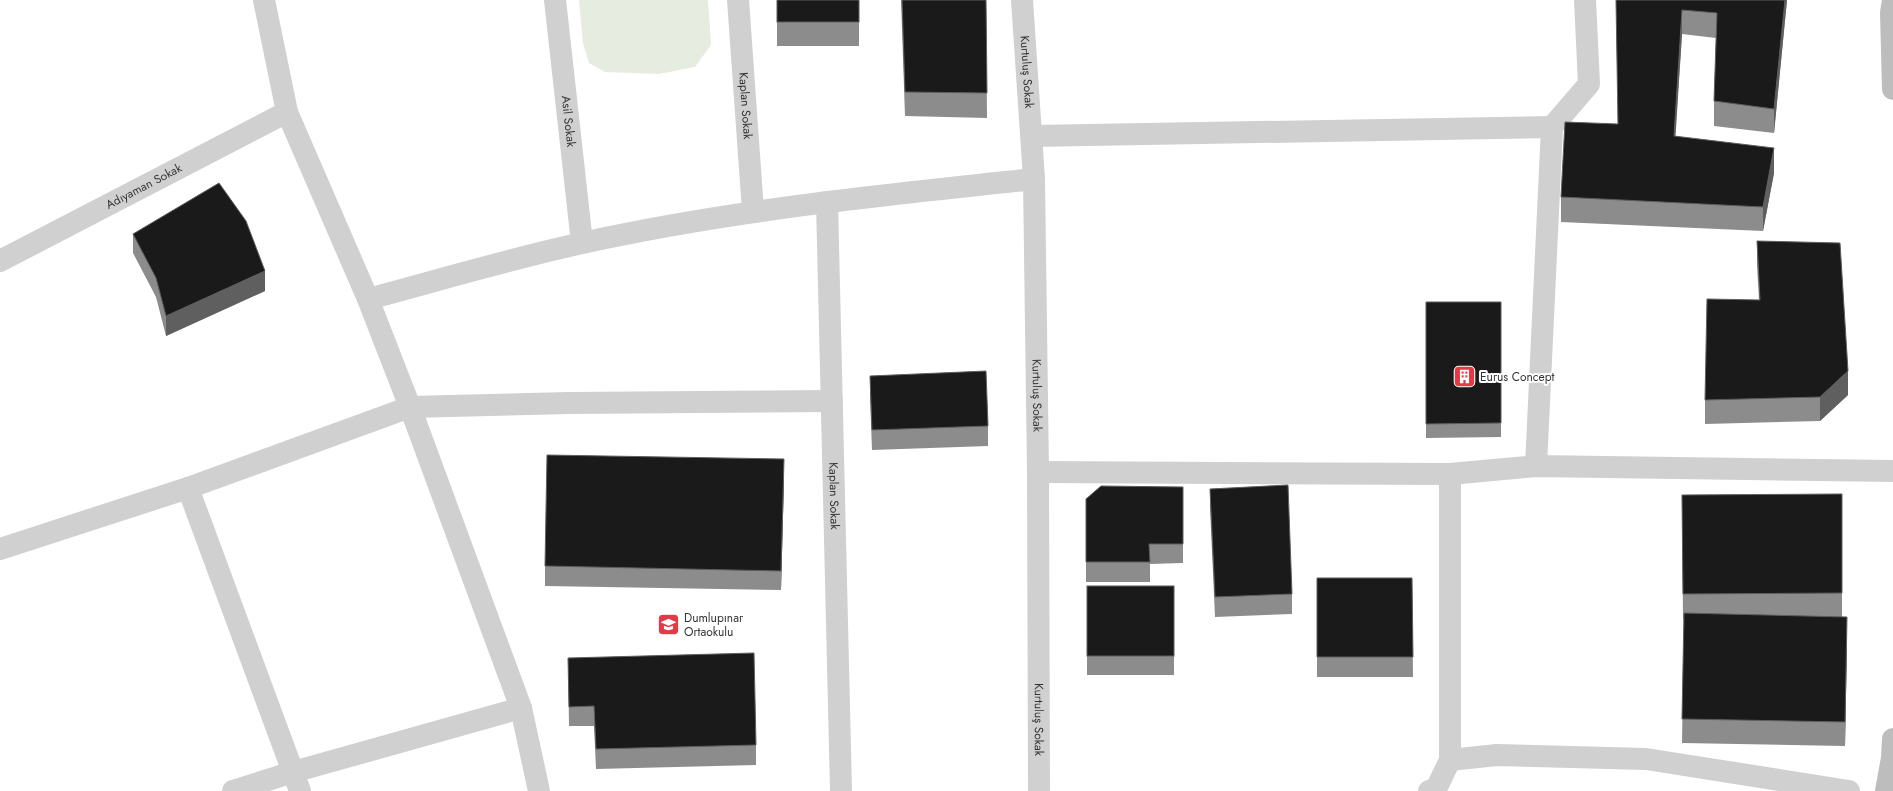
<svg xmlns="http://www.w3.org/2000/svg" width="1893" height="791" font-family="Jost,sans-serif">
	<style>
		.green { fill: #e6ecdf }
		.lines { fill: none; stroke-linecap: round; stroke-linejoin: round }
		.street { stroke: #d0d0d0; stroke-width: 22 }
		.secondary { stroke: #bdbdbd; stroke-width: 22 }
		.wall { fill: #8c8c8c }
		.shaded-wall { fill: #5f5f5f }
		.building { fill: #1a1a1a; stroke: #5f5f5f }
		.labels { text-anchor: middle; stroke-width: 4; stroke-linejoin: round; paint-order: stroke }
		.street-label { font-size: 12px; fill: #333; stroke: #fff }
		.poi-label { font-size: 12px; fill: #333; stroke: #fff; text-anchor: start }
	</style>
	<rect width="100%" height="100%" fill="#fff"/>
	<polygon class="green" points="579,0 708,0 711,45 695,67 659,74 605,72 589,63 583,43"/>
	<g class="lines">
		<g class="street">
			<polyline points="264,0 287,112 368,299 410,407 521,708 539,791"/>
			<path id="s1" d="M 555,0 L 582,243"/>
			<path id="s2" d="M 738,0 L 753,211"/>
			<path id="s3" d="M 1022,0 L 1034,179 L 1038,472 L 1039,791"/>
			<polyline points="1032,136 1552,127"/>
			<path id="s4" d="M 827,202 L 841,791"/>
			<path id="s5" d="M 0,261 L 287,112"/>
			<path d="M 368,299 C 439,280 510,259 582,243 C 731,210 883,195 1034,179"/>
			<polyline points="1536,466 1552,127 1589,84 1585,0"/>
			<polyline points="1038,472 1450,474 1536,466 1893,471"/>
			<polyline points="188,488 300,791"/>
			<polyline points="0,549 188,488 410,407 569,403 832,401"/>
			<polyline points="1450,760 1497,755 1646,759 1849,791"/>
			<polyline points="233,791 293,772 521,708"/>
			<polyline points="1429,791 1436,789 1450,760 1450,474"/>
		</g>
		<g class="secondary">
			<polyline points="1893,0 1891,13 1893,89"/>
			<polyline points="1886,791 1892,758 1893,739"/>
		</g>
	</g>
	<g class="wall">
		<rect x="777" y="0" width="82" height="46"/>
		<polygon points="901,0 986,0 987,118 905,116"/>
		<polygon points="1616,0 1787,0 1774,133 1714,126 1714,101 1716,38 1682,34 1675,136 1774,173 1763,231 1561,222 1561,197 1618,124"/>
		<polygon points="133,234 265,291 166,336 156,297 133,253"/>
		<polygon points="1757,241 1848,395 1820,421 1705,424 1705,400 1759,300 1757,265"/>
		<polygon points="1426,302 1501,302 1501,437 1426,438"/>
		<polygon points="870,376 988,426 988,446 872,450 870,396"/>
		<polygon points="784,479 781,590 545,586 545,566"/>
		<polygon points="1183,487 1183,563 1150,564 1150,582 1086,582 1086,499"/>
		<polygon points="1210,489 1292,594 1292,614 1215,617 1210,508"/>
		<polygon points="1842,494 1842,617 1847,641 1845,746 1682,743 1684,619 1683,619 1682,495"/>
		<polygon points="1317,578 1412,578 1413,677 1317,677"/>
		<rect x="1087" y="586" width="87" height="89"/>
		<polygon points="568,658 756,745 756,765 596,769 594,726 569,726"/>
	</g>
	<g class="shaded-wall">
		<polygon points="1785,0 1787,0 1774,133 1774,109"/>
		<polygon points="1682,10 1682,34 1674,160 1674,136"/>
		<polygon points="1774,148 1774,173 1763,231 1763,207"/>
		<polygon points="265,271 265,291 166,336 166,316"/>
		<polygon points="1848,371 1848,395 1820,421 1820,397"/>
		<polygon points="784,459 784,479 781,590 781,571"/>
		<polygon points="1847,617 1847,641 1845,746 1845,722"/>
	</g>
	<g class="building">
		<rect x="777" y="0" width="82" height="22"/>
		<polygon points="902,0 986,0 987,93 905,92"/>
		<polygon points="1616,0 1785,0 1774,109 1714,101 1717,13 1682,10 1674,136 1774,148 1763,207 1561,197 1565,122 1618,124"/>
		<polygon points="219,183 246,221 265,271 166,316 156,278 133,234"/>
		<polygon points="1757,241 1840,243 1848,371 1820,397 1705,400 1707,299 1760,300"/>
		<polygon points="1426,302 1501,302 1501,423 1426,424"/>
		<polygon points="986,371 988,426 872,430 870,376"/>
		<polygon points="547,455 784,459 781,571 545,566"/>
		<polygon points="1288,485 1292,594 1215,597 1210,489"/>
		<polygon points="1101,486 1183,487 1183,544 1149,544 1150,562 1086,562 1086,499"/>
		<polygon points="1842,494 1842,593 1683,594 1682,495"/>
		<polygon points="1317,578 1412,578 1413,657 1317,657"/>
		<rect x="1087" y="586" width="87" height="70"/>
		<polygon points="1684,613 1847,617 1845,722 1682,719"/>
		<polygon points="754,653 756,745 596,749 594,706 569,707 568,658"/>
	</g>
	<defs>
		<symbol id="building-square" viewBox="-11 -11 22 22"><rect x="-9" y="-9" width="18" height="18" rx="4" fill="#e63946" stroke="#fff"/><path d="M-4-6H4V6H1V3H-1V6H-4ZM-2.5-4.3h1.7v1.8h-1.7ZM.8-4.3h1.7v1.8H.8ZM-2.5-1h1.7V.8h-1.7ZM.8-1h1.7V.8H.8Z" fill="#fff"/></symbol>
		<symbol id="school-square" viewBox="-11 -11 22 22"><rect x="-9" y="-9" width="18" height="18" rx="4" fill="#e63946" stroke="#fff"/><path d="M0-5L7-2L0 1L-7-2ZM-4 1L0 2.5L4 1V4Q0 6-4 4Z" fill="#fff"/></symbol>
	</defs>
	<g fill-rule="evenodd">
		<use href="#building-square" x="1452" y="364" width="25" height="25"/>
		<use href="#school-square" x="656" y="612" width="25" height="25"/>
	</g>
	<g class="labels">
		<g class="street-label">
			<text dy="4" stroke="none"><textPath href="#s3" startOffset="72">Kurtuluş Sokak</textPath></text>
			<text dy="4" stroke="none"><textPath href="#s2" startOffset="106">Kaplan Sokak</textPath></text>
			<text dy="4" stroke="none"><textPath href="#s1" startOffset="122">Asil Sokak</textPath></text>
			<text dy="4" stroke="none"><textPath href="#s5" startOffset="162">Adıyaman Sokak</textPath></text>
			<text dy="4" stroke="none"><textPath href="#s3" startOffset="396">Kurtuluş Sokak</textPath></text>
			<text dy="4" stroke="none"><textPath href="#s4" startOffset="294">Kaplan Sokak</textPath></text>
			<text dy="4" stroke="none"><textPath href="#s3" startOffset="720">Kurtuluş Sokak</textPath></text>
		</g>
		<g class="poi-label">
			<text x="1480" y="381">Eurus Concept</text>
			<text x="684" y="622">Dumlupınar<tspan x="684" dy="14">Ortaokulu</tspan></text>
		</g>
	</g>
</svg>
